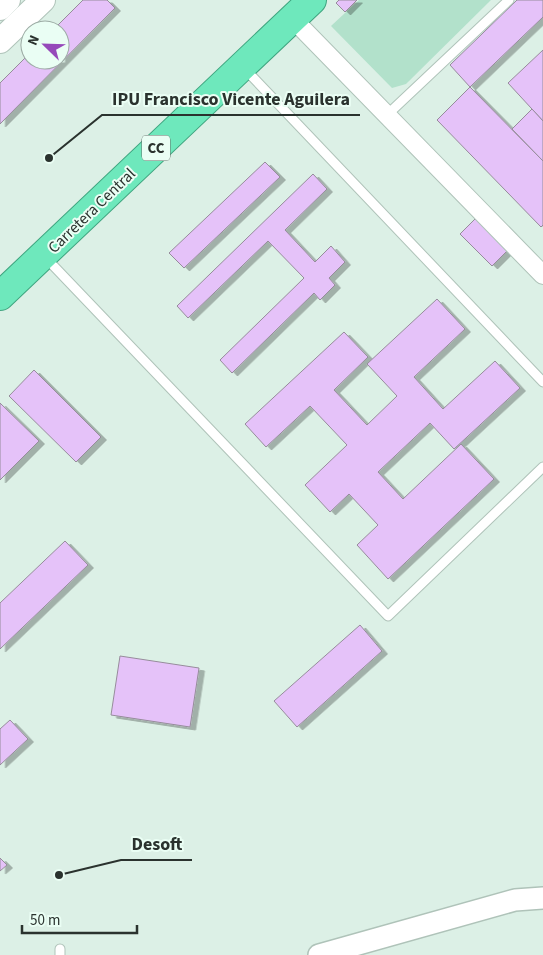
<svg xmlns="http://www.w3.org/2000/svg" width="543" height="955" font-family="'Source Sans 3',sans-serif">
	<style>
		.green { fill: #b2e1cb }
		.building { fill: #e5c2f9; stroke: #968c9b; filter: url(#shadow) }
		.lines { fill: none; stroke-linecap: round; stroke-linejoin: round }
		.service-casing { stroke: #afc3b9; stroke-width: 11 }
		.minor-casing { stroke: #afc3b9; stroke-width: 20 }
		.tertiary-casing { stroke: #afc3b9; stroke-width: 24 }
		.secondary-casing { stroke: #afc3b9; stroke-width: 26 }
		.trunk-casing { stroke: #3fa47f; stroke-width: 30 }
		.service { stroke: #fff; stroke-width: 9 }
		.minor { stroke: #fff; stroke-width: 18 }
		.tertiary { stroke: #fff; stroke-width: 21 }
		.secondary { stroke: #fff; stroke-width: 24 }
		.trunk { stroke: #6ee8bc; stroke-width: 28 }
		.labels { text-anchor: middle; stroke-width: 4; stroke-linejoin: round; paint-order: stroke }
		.shield { fill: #eafef4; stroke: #646f69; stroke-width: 1 }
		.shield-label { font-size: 15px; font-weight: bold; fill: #2a322e }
		.street-label { font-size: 16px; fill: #2a322e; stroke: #eafef4 }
		.leader { fill: none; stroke: #2a322e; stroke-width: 2 }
		.callout-dot { fill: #2a322e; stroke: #eafef4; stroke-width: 2 }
		.callout-label { font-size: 18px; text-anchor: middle; font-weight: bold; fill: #2a322e; stroke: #eafef4; stroke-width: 4; stroke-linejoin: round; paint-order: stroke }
	</style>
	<defs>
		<filter id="shadow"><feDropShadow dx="5.5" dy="3" stdDeviation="0" flood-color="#0004"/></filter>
	</defs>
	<rect width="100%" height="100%" fill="#dcf0e6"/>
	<polygon class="green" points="359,0 491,0 406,84 392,88 331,26"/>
	<g class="building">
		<polygon points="83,0 107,0 115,8 0,124 0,83 30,53 30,60 60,60 60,30 53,30"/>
		<polygon points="339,0 357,0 345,12 336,3"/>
		<polygon points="517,0 543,0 543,17 470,87 450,65"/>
		<polygon points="543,50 543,121 508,83"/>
		<polygon points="470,87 543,161 543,225 541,227 437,120"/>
		<polygon points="532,109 543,121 543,161 512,129"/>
		<polygon points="265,162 280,177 184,268 169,253"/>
		<polygon points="313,174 327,189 285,230 315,262 331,246 345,262 329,278 335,285 320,300 314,293 232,373 220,360 304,278 268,241 188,318 177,306"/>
		<polygon points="476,218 508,250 492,266 460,234"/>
		<polygon points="437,299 465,329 414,377 443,409 495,361 520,388 454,449 430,423 378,472 403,499 461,444 494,479 388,579 357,545 378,525 349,494 330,512 305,485 347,445 310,406 266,447 245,424 344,332 368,357 334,390 367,425 397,396 367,364"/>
		<polygon points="34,370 101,437 76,462 9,396"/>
		<polygon points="0,403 39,441 0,480"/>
		<polygon points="65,541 88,565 0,649 0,603"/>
		<polygon points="360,625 382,651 297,727 274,701"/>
		<polygon points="120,656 199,668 190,727 111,715"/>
		<polygon points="10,720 28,739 0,765 0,729"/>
		<polygon points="0,858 7,865 0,871"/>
	</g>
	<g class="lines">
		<defs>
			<g id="service">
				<polyline points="245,69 543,382"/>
				<polyline points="388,114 509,0"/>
				<polyline points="46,258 388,616 543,467"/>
				<polyline points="60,949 60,955"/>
			</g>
			<polyline id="minor" points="293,19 543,275"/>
			<polyline id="tertiary" points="319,955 515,900 543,898"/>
			<g id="secondary">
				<polyline points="0,8 8,0"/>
				<polyline points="0,41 43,0"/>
			</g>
			<polyline id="trunk" points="0,296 312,0"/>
		</defs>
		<use href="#service" class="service-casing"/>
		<use href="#minor" class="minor-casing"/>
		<use href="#tertiary" class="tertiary-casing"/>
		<use href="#secondary" class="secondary-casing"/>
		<use href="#trunk" class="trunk-casing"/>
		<use href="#service" class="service"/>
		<use href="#minor" class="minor"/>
		<use href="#tertiary" class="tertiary"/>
		<use href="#secondary" class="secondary"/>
		<use href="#trunk" class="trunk"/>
	</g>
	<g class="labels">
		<rect class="shield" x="142" y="135.5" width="28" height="25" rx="4"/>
		<g class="shield-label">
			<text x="156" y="153">CC</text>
		</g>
		<g class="street-label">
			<text transform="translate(91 210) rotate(-44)" y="6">Carretera Central</text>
		</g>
	</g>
	<path class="leader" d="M49 158L102 115H360M59 875L121 860H192"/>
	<g class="callout-dot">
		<circle cx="49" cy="158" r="5"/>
		<circle cx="59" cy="875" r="5"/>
	</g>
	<g class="callout-label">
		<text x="231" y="105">IPU Francisco Vicente Aguilera</text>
		<text x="157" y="850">Desoft</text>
	</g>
	<g transform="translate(45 45) rotate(293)"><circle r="24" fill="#eafef4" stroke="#9daca5"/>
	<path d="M0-4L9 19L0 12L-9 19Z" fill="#9649ba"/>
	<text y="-8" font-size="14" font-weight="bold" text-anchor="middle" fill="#2a322e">N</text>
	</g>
	<path d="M22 925v8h115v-8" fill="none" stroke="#2a322e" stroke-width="2.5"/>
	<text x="30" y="925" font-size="15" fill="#2a322e" stroke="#eafef4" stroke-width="4" paint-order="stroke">50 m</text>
</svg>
